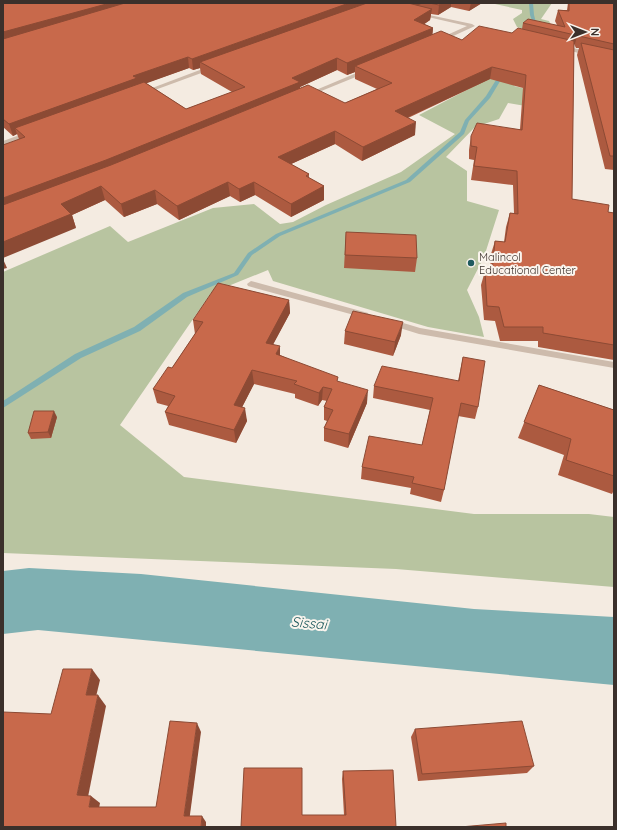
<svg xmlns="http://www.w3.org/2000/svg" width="617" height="830" font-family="Quicksand,sans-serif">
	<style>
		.green { fill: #b8c4a0 }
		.water { fill: #7fb0b2 }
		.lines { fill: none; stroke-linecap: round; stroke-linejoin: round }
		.stream { fill: #7fb0b2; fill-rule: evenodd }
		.minor { fill: #cdbbac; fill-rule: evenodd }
		.wall { fill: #ac5a40; fill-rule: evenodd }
		.shaded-wall { fill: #8c4a34 }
		.building { fill: #c8694b; stroke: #8c4a34 }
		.poi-dot { fill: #1f5a5e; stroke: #fbf5ee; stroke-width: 1.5 }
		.labels { text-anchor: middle; stroke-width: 4; stroke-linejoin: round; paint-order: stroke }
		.poi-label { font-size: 11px; fill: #3b302b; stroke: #fbf5ee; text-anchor: start }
		.near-water-label { font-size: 14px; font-style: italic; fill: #1f5a5e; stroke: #fbf5ee }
	</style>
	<rect width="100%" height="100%" fill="#f4ebe1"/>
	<g class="green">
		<polygon points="552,3 541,19 549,21 552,27 535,32 517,27 513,19 522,13 522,10 495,4"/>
		<polygon points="536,64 514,86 572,100 549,110 508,103 499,119 475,127 446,157 467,171 467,201 499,210 484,257 467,290 479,317 484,337 428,327 273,281 268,270 211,293 120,425 184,477 474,514 589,514 614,517 614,587 396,569 3,553 3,272 110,226 128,242 213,208 254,204 280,224 293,222 326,205 401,172 455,134 419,115 476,85 482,68"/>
	</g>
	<polygon class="water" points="29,568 141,574 474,609 614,617 614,685 38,630 3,634 3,571"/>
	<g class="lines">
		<g class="stream">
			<polygon points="529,3 533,3 534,15 538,30 535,29 530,15"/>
			<polygon points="501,72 505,73 490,98 469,121 464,134 410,182 280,236 252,255 238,275 187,297 140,331 81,358 3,408 3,401 75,354 134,327 183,293 234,273 248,253 276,234 406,180 460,132 465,120 486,96"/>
		</g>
		<g class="minor">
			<polygon points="415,12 472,24 475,26 438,43 435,41 436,40 467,26 415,14"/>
			<polygon points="561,45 614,58 614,62 559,48 558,47"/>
			<polygon points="213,65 216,67 215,68 144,94 139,93"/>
			<polygon points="366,69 368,70 368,72 309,96 304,95"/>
			<polygon points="31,131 34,133 33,134 3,145 3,141"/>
			<polygon points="251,281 368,313 369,315 365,318 248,286 247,284"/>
			<polygon points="390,319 420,328 614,362 614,368 419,334 387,324 386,322 387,320"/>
		</g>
	</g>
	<g class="wall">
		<path d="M 3,3 L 482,3 L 469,11 L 451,7 L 438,15 L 431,14 L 430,20 L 424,24 L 433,28 L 432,35 L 462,40 L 512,33 L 522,29 L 523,23 L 557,25 L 555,21 L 558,10 L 567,10 L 568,3 L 614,3 L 614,170 L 605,169 L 577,55 L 579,48 L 576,48 L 574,44 L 572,199 L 608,212 L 614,213 L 614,360 L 538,347 L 538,341 L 500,341 L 495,321 L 484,320 L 481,285 L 485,271 L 490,272 L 491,254 L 495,241 L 504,242 L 506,227 L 510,213 L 514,213 L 513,185 L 471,180 L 474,160 L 469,159 L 469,150 L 471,136 L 520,129 L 523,88 L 490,79 L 408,118 L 415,135 L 362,161 L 335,144 L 291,164 L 309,174 L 309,178 L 324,186 L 324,200 L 291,217 L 255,195 L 240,202 L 230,196 L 179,220 L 157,204 L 124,217 L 105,200 L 72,215 L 76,228 L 19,139 L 17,134 L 13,136 L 3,127 ZM 189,68 L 193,70 L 200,68 L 201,74 L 232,92 L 186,109 L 146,83 ZM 337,70 L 347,75 L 355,72 L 355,79 L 377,89 L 345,103 L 300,88 L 300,87 Z"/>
		<polygon points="346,232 417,258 415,272 344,268"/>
		<polygon points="289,300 290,313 273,344 280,355 338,382 367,403 348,448 324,441 324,428 327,421 324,420 324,407 327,401 322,400 318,406 295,398 295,394 254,384 242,407 247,421 236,443 169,425 165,412 168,406 157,403 153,389 172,368 195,334 193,320"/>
		<polygon points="345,331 401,335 393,356 344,344"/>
		<polygon points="463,357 478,407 475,419 458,416 444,490 441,502 410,494 411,488 361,479 362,467 422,445 430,410 373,398 374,386 458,381"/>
		<polygon points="539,385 614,410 614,490 612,494 558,475 564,455 518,438"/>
		<polygon points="57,417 51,438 31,439 28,433"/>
		<polygon points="415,729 534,766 527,773 418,781 411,737"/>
		<polygon points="343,771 396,827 241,827 302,777 302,815 344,815 342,779"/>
	</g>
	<g class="shaded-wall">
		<polygon points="110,3 148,3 3,44 3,32"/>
		<polygon points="349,3 373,3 200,62 200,68 193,70 192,59"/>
		<polygon points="411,3 421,3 421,4 411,9"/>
		<polygon points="442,3 451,3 451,7 438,15 439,5"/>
		<polygon points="471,3 482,3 469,11"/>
		<polygon points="432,9 430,20 413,32 414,20"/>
		<polygon points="433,28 432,40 355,66 355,72 347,75 347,63"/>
		<polygon points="575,32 578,32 575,44 572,44"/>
		<polygon points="188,57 189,68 139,86 15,128 17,134 13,136 9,124 133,76"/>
		<polygon points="337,58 337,70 300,87 300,94 3,213 3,198 292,78"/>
		<polygon points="492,67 490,79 393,124 395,111"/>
		<polygon points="416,122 415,135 362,161 363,147"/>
		<polygon points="335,131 335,144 278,170 278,157"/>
		<polygon points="228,182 230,196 179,220 177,206"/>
		<polygon points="254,182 255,195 240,202 239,189"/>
		<polygon points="101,186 105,200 72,215 76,228 3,258 3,242 61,204"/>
		<polygon points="324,186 324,200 291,217 291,204"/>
		<polygon points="155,190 157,204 124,217 121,204"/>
		<polygon points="3,259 7,268 3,269"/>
		<polygon points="289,300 290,313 267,356 266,343"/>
		<polygon points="403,322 401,335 393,356 395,342"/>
		<polygon points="280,346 280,360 276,354"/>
		<polygon points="252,370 254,384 236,419 234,405"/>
		<polygon points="323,387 322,400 318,406 319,393"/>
		<polygon points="368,390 367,403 348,448 349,434"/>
		<polygon points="245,408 247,421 236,443 234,430"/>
		<polygon points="54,411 57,417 51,438 48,432"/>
		<polygon points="92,669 100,680 94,705 86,695"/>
		<polygon points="98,695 106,706 87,802 77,795"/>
		<polygon points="197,723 201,732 189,822 184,816"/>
		<polygon points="91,796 100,803 98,814 89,807"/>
		<polygon points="202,816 206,822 206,827 201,827"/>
	</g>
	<g class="building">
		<polygon points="3,3 110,3 3,32"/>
		<polygon points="125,3 349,3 192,59 188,57 133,76 137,78 9,124 3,119 3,39"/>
		<polygon points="367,3 408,3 432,9 414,20 433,28 347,63 337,58 292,78 300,82 106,160 3,198 3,145 25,137 15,128 144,82 186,109 245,87 200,62"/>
		<polygon points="429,3 442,3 439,5"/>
		<polygon points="569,3 614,3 614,44 579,36 578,32 575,32 575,35 523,23 528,19 565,27 558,10 569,11"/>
		<polygon points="479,26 512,33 518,28 574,41 572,199 609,205 608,212 614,213 614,345 543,333 543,327 504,327 499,307 487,306 485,271 492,272 495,241 505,242 510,213 518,214 517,171 474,166 477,147 471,146 471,136 477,123 522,130 526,75 492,67 395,111 416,122 363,147 335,131 278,157 309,174 306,176 324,186 291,204 254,182 239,189 228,182 177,206 155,190 121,204 101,186 61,204 71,214 3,242 3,205 111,165 308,85 345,103 392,83 355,66 441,31 462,40"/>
		<polygon points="581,43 614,50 614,156 610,156"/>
		<polygon points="346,232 416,235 417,258 345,255"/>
		<polygon points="218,283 289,300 266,343 280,346 276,354 338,377 337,381 368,390 349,434 324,428 333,410 324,407 332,389 323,387 319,393 294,384 297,381 252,370 234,405 245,408 234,430 165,412 175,396 153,389 168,367 172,368 203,322 193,320"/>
		<polygon points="353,311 403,322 395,342 345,331"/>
		<polygon points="463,357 485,361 478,407 461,403 444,490 412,483 414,477 362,467 369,436 422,445 433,398 374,386 382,366 459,381"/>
		<polygon points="539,385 614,410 614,476 566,460 571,439 524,422"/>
		<polygon points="34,411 54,411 48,432 28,433"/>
		<polygon points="63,669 92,669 86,695 98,695 77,795 91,796 89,807 156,807 170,721 197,723 184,816 202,816 201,827 3,827 3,712 51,714"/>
		<polygon points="522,721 534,766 422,774 415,729"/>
		<polygon points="244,768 302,768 302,815 346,815 343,771 393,770 396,827 241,827"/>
		<polygon points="506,823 506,827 460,827"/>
	</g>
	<circle class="poi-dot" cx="471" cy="263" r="4"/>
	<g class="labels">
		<g class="poi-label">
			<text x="479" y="261">Malincol<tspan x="479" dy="13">Educational Center</tspan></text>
		</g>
		<g class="near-water-label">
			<text transform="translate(309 623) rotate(5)" y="5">Sissai</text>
		</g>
	</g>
	<rect width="617" height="830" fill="none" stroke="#3b302b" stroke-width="8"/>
	<g transform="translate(585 32) rotate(90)" stroke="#fbf5ee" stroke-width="3" paint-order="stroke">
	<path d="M0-3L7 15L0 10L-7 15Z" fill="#3b302b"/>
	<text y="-6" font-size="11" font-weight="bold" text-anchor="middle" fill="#3b302b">N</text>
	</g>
</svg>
